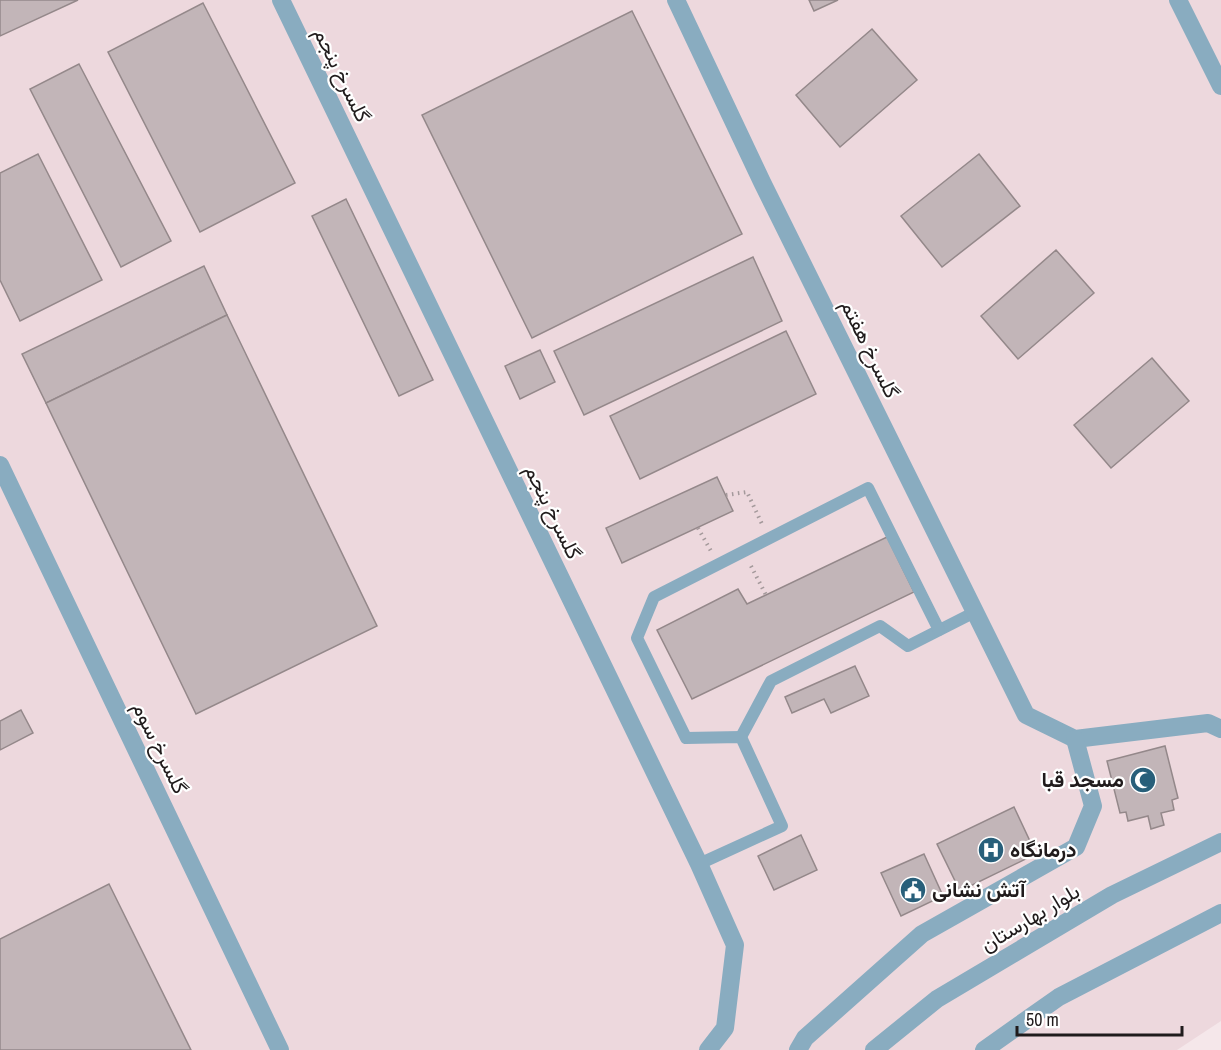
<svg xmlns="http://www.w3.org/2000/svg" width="1221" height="1050" font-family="'Archivo Narrow',Vazirmatn,sans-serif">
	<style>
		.built { fill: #edd8dd }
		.building { fill: #c2b5b8; stroke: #94888a; stroke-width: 1.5 }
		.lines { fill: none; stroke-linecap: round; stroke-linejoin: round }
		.path { stroke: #a4999b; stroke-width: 4; stroke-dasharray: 1.5 4.5; stroke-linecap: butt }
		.service { stroke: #89acc0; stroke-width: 12 }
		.minor { stroke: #89acc0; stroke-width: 18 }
		.tertiary { stroke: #89acc0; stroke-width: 18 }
		.labels { text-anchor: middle; stroke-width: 4.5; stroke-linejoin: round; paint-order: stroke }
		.street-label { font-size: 21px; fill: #201b1c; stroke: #fff }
		.poi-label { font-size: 21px; font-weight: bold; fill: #201b1c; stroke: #fff; text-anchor: start }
	</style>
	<rect width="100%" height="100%" fill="#f5e7ea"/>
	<polygon class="built" points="0,0 1221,0 1221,1021 1177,1050 0,1050"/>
	<g class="building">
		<polygon points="0,0 78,0 0,36"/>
		<polygon points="809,0 838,0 814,11"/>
		<polygon points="203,3 295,183 200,232 108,52"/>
		<polygon points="632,11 742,234 532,338 422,115"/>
		<polygon points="872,29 917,80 840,147 796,95"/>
		<polygon points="79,64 171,241 121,267 30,89"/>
		<polygon points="38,154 102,280 20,321 0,280 0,173"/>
		<polygon points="979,154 1020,206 942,267 901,216"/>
		<polygon points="346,199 433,380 399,396 312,216"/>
		<polygon points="1056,250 1094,293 1018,359 981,316"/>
		<polygon points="753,257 782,321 584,415 554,351"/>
		<polygon points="204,266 227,315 46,403 22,354"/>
		<polygon points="227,315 377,626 196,714 46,403"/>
		<polygon points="786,331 816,394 640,479 610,416"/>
		<polygon points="540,350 555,382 520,399 505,366"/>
		<polygon points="1152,358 1189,401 1111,468 1074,425"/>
		<polygon points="717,477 733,511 622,563 606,528"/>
		<polygon points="887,537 914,592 692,699 657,630 738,589 747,604"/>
		<polygon points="855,666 869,696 831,713 824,699 792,713 785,697"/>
		<polygon points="21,710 33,733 0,750 0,721"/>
		<polygon points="1165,746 1178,798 1172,800 1174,810 1161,813 1164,825 1151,829 1148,816 1128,821 1126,812 1120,813 1107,761"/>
		<polygon points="1014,807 1036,854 960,891 937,844"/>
		<polygon points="801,835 817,870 774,890 758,856"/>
		<polygon points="924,854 943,896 901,916 881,873"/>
		<polygon points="109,884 191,1050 0,1050 0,939"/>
	</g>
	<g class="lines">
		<g class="path">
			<polyline points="726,495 747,492 762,524"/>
			<polyline points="698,528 711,551"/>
			<polyline points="751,566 766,595"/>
		</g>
		<g class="service">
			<polyline points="741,737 771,681 880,626 908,646 975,612"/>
			<polyline points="699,864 782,826 741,737 686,738 637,638 654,597 868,488 939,630"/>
		</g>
		<g class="minor">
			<polyline points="281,0 699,864 735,945 725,1028 708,1050"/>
			<polyline points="676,0 762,182 1026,715 1075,739 1208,723 1221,729"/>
			<polyline points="1178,0 1221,86"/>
			<polyline points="0,465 280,1050"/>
			<polyline points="798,1050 805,1038 922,934 1076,847 1093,806 1075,739"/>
		</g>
		<g class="tertiary">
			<polyline points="874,1050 937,999 1112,895 1221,842"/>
			<polyline points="984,1050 1059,997 1221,913"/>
		</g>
	</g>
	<defs>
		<symbol id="mosque-disc" viewBox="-11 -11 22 22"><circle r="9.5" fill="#285f7a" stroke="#fff"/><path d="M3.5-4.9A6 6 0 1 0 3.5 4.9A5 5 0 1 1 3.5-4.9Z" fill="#fff"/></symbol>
		<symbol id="hospital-disc" viewBox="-11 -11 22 22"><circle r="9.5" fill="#285f7a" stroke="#fff"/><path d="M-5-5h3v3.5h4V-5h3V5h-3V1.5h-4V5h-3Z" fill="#fff"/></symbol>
		<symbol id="civic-disc" viewBox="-11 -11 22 22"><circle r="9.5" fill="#285f7a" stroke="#fff"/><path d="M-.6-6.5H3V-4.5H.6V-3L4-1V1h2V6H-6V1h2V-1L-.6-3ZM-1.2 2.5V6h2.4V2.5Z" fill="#fff"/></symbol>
	</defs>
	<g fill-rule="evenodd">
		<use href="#mosque-disc" x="1128" y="765" width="30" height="30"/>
		<use href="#hospital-disc" x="976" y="835" width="30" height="30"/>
		<use href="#civic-disc" x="898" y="875" width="30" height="30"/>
	</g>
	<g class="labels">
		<g class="street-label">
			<text transform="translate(342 75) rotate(64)" y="7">گلسرخ پنجم</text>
			<text transform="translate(870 349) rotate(64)" y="7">گلسرخ هفتم</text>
			<text transform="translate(553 512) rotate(64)" y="7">گلسرخ پنجم</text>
			<text transform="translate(160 748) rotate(64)" y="7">گلسرخ سوم</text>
			<text transform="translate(1030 918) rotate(-31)" y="7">بلوار بهارستان</text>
		</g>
		<g class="poi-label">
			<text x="1124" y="787" text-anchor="end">مسجد قبا</text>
			<text x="1010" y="857">درمانگاه</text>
			<text x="932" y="897">آتش نشانی</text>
		</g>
	</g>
	<path d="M1017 1026v9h165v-9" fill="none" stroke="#201b1c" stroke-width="3"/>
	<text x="1026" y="1026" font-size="18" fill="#201b1c" stroke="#ffffff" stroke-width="4.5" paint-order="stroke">50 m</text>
</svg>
